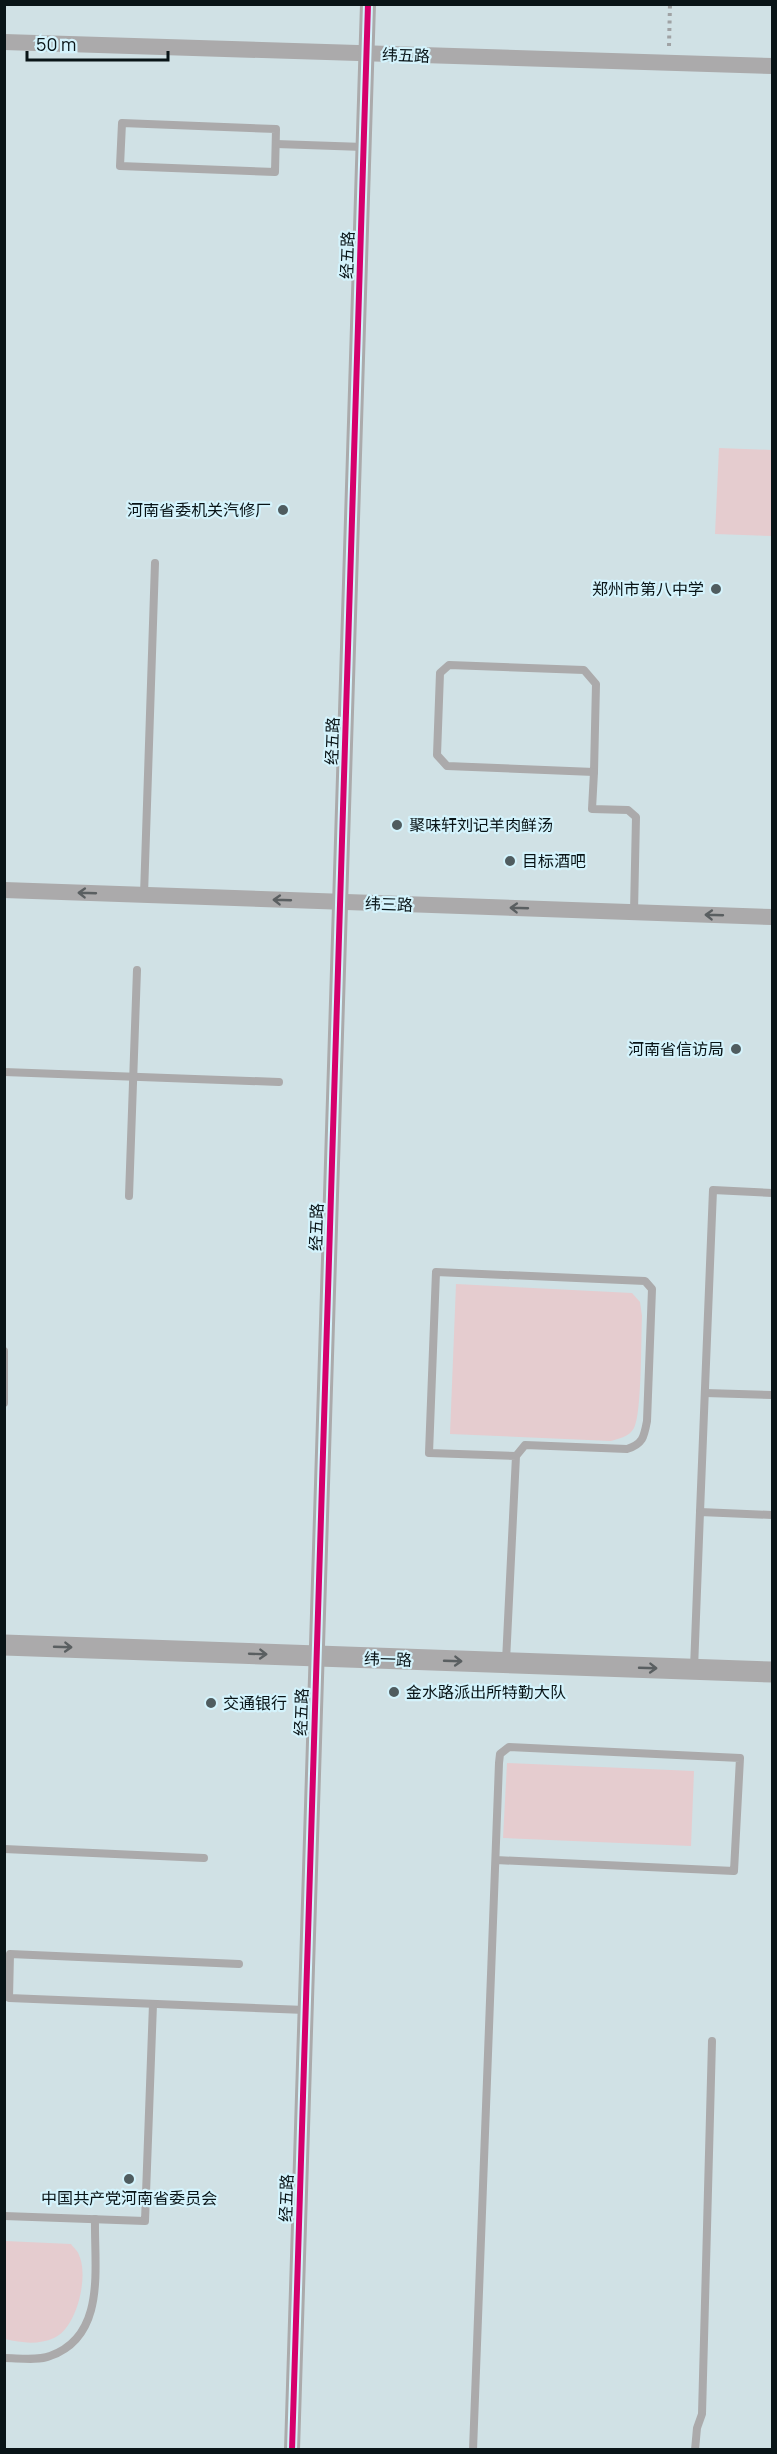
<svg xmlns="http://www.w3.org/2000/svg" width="777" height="2454" font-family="Manrope,'Noto Sans SC',sans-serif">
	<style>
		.green { fill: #e5cccf }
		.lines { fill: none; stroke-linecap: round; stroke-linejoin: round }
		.path { stroke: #9fa2a4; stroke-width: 4; stroke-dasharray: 3 4.5; stroke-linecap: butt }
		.service { stroke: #abaaab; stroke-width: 8 }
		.minor { stroke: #abaaab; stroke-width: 16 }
		.tertiary { stroke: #abaaab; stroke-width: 21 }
		.cycleway-casing { stroke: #d4f3fc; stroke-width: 10 }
		.cycleway { stroke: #d6006c; stroke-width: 6 }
		.oneway { stroke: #5a5f61 }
		.poi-dot { fill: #4f5c5f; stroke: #d4f3fc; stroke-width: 2 }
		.labels { text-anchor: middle; stroke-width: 4.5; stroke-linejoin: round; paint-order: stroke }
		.street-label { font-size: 16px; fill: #091417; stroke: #d4f3fc }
		.poi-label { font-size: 16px; fill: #091417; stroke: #d4f3fc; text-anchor: start }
	</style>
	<rect width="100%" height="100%" fill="#d0e1e5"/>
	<g class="green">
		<polygon points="719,448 772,450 772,536 715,534"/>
		<path d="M 456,1284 L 632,1293 L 640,1302 L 642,1316 C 641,1337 642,1414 634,1428 C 629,1437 620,1438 611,1441 L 450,1434 Z"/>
		<polygon points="507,1763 694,1771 691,1846 503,1838"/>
		<path d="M 5,2241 L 71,2244 C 73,2247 78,2251 79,2255 C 89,2276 77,2328 54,2338 C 38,2345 22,2343 5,2339 Z"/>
	</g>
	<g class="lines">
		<polyline class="path" points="669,46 670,4"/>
		<g class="service">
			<polygon points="122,123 276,129 275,172 120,166"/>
			<polyline points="276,144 364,147"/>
			<polygon points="449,665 584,670 596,684 594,772 447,766 437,755 440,673"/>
			<polyline points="594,772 592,809 628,810 636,817 634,912"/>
			<polyline points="144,895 155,563"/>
			<polyline points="4,1072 279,1082"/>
			<polyline points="129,1196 137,970"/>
			<polyline points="4,1351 4,1403"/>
			<polyline points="705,1393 772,1395"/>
			<polyline points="700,1512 713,1190 772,1193"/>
			<path d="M 506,1661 L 516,1456 L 525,1445 L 627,1449 C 643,1444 644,1437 647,1421 L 652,1289 L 645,1281 L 436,1272 L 429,1453 L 516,1456"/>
			<polyline points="694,1669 700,1512 772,1515"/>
			<polyline points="4,1849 204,1858"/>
			<polyline points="239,1964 10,1954 9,1998 305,2010"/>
			<polyline points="4,2216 145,2221 153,2004"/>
			<path d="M 4,2358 C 18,2358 38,2361 50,2356 C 107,2336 94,2267 95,2219"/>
			<path d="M 473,2450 C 483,2221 491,1992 499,1763 L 500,1754 L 509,1747 L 740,1758 L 734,1871 L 496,1860"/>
			<polyline points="695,2450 697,2428 702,2414 712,2041"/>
		</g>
		<g class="minor">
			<polyline points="4,42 772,66"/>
			<polyline points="4,890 772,917"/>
			<polyline points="292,2450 368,4"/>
		</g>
		<polyline class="tertiary" points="4,1645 772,1672"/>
		<defs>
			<polyline id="cycleway" points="292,2450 368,4"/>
		</defs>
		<use href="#cycleway" class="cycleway-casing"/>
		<use href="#cycleway" class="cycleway"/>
	</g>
	<defs><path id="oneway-shaft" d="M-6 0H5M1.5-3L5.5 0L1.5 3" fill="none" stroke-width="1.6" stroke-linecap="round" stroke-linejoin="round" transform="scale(1.5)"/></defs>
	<g class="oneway">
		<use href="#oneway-shaft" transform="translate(87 893) rotate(-178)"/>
		<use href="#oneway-shaft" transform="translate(282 900) rotate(-178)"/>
		<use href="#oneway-shaft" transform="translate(519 908) rotate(-178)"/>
		<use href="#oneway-shaft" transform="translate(714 915) rotate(-178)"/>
		<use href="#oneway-shaft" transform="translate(63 1647) rotate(2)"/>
		<use href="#oneway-shaft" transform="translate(258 1654) rotate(2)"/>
		<use href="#oneway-shaft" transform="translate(453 1661) rotate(2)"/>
		<use href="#oneway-shaft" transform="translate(648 1668) rotate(2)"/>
	</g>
	<g class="poi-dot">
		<circle cx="283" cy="510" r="6"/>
		<circle cx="716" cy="589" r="6"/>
		<circle cx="397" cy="825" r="6"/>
		<circle cx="510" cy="861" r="6"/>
		<circle cx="736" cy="1049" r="6"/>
		<circle cx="394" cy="1692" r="6"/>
		<circle cx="211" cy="1703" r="6"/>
		<circle cx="129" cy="2179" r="6"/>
	</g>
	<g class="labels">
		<g class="street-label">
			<text transform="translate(406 55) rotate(2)" y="6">纬五路</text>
			<text transform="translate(347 255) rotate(-88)" y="6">经五路</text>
			<text transform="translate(332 741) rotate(-88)" y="6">经五路</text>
			<text transform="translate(389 904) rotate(2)" y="6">纬三路</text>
			<text transform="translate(316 1227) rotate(-88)" y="6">经五路</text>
			<text transform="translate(388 1659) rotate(2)" y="6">纬一路</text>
			<text transform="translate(301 1712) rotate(-88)" y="6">经五路</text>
			<text transform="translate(286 2198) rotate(-88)" y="6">经五路</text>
		</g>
		<g class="poi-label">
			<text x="271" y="516" text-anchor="end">河南省委机关汽修厂</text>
			<text x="704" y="595" text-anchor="end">郑州市第八中学</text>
			<text x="409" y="831">聚味轩刘记羊肉鲜汤</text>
			<text x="522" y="867">目标酒吧</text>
			<text x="724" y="1055" text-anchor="end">河南省信访局</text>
			<text x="406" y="1698">金水路派出所特勤大队</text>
			<text x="223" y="1709">交通银行</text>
			<text x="129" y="2204" text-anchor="middle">中国共产党河南省委员会</text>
		</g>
	</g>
	<rect width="777" height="2454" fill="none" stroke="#091417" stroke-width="12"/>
	<path d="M27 51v9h141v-9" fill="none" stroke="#091417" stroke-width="3"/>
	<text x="36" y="51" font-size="18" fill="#091417" stroke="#d4f3fc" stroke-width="4.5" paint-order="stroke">50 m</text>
</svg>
